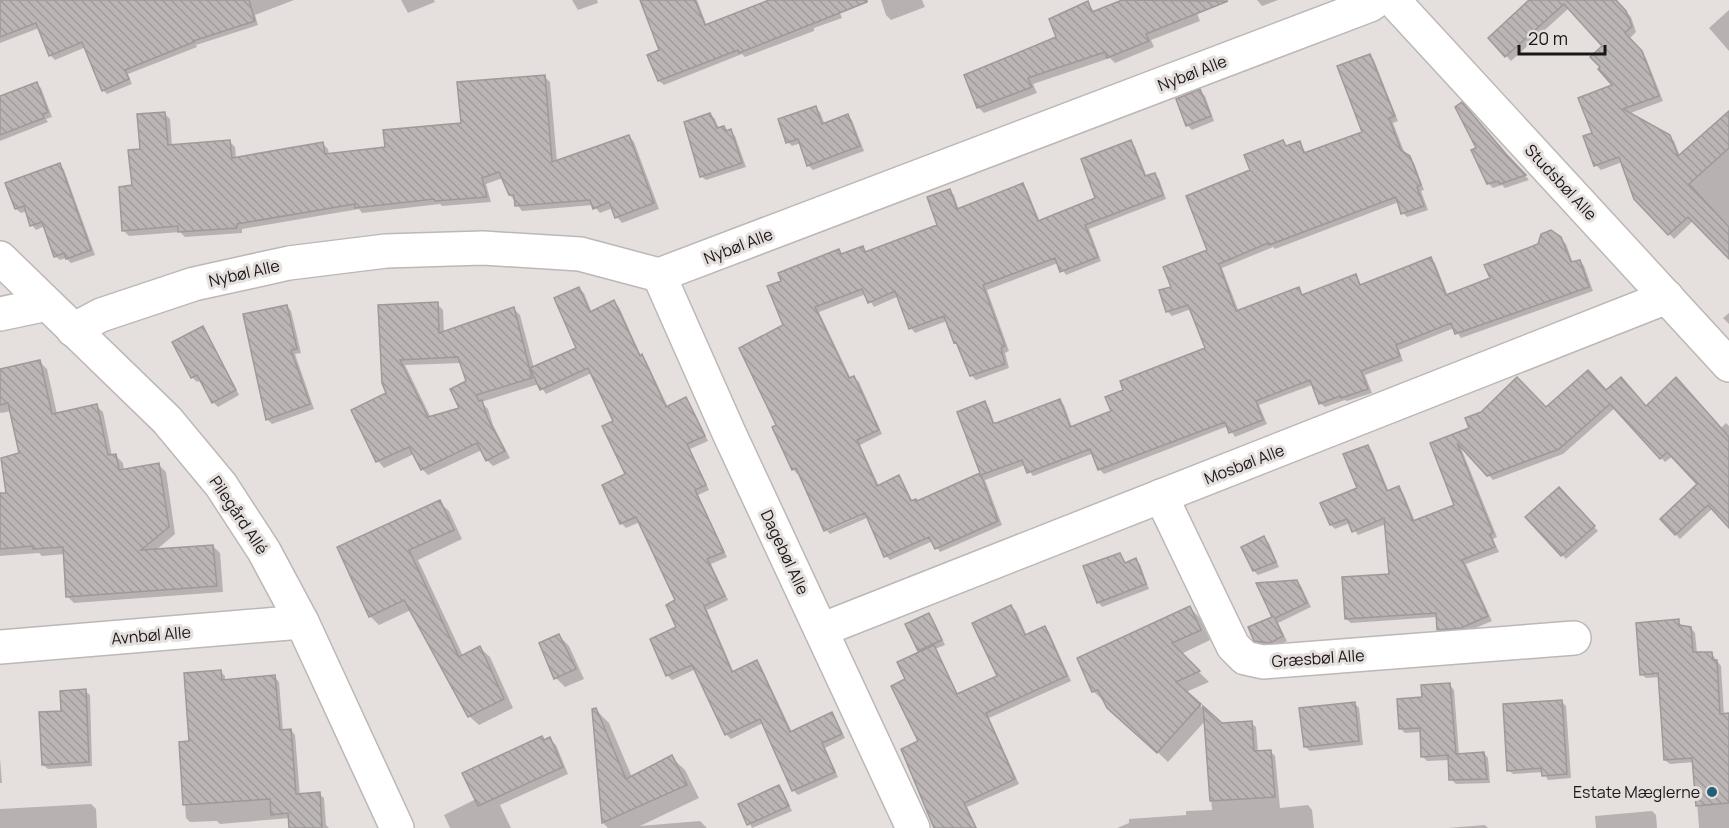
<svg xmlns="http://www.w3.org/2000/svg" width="1729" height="828" font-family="Manrope,sans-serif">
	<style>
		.shadow { fill: #0003; fill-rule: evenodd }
		.building { fill: url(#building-back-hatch); stroke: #9f999a; stroke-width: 1.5; fill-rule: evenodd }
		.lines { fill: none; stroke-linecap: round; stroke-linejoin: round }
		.minor-casing { stroke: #bdb7b6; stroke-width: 36 }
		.minor { stroke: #fff; stroke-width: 33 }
		.poi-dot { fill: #255e78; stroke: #e5dfde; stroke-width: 2 }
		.labels { text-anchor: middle; stroke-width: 6; stroke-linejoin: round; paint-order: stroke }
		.street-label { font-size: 16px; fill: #1a1817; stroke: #e5dfde }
		.poi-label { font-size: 16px; fill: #1a1817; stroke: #e5dfde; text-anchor: end }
	</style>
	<defs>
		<pattern id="building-back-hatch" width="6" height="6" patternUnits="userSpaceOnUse" patternTransform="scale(1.5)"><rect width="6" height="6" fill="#bbb5b6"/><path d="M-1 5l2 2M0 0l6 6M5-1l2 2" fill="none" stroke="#a09b9c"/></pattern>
	</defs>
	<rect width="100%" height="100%" fill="#e5dfde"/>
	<g class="shadow">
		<polygon points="0,0 294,0 255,15 258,25 196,45 197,47 128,74 132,84 107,94 103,90 86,47 55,60 50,55 39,28 0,43"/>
		<polygon points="401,0 434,0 435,2 408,13"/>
		<polygon points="572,0 597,0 598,3 578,10"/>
		<polygon points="665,0 697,0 707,26 776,0 835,0 842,18 814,28 814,31 745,57 742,54 664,85 659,81"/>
		<polygon points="881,0 922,0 925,7 891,20 886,15"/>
		<polygon points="1126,0 1192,0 1200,21 1151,40 1154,47 1115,63 1110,58 1033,84 1037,93 984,113 978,107 1058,38 1088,3 1095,13"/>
		<polygon points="1257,0 1278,0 1262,6"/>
		<polygon points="1531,0 1615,0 1631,17 1636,32 1629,39 1646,58 1663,101 1628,114 1669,136 1674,141 1680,156 1729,113 1729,257 1694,220 1674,239 1636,198 1622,162 1601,170 1596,165 1594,134 1615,86 1604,46 1569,8 1511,61 1490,38"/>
		<polygon points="1729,10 1729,51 1709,28"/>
		<polygon points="1370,55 1374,60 1398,121 1393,123 1405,154 1414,163 1424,190 1421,191 1428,210 1407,217 1403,213 1399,202 1275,249 1273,247 1222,268 1239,312 1298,289 1304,296 1355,276 1362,286 1430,258 1435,263 1448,296 1492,279 1560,238 1566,244 1573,263 1580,261 1584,266 1593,291 1461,338 1454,328 1399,350 1403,361 1365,375 1372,393 1347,401 1345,400 1325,407 1320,403 1312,385 1259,405 1267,424 1235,437 1228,426 1104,474 1100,470 1094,453 1033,476 1025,465 985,480 1002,525 940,552 933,541 890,560 886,556 869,517 830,534 827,531 872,511 800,473 797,474 793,469 778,426 785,325 783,281 838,251 843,255 862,247 868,253 939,226 950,191 954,195 959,210 1023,185 1027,190 1040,222 1097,199 1131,142 1135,147 1147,177 1154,174 1159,179 1166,199 1089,229 1101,261 1066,275 1058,263 987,290 1009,351 1005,353 1009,368 976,380 971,375 959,346 955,342 947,321 915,333 911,328 899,296 874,307 866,294 819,312 851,379 854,378 859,382 882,434 860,445 879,486 899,477 903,482 913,502 918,502 982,474 984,403 989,408 995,425 1060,401 1064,405 1072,427 1113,412 1207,349 1191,309 1172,316 1167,311 1173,288 1209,251 1252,171 1283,142 1288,147 1299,143 1307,154 1364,133"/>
		<polygon points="544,76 550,82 557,162 629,136 634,142 659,209 622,223 617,217 613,208 600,213 593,205 522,211 510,195 503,178 486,184 491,202 442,206 440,204 362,213 359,209 242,229 242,233 185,237 180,232 129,236 123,230 141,150 164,113 170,119 172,146 230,142 235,147 236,159 322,143 328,149 329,155 386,148 463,124"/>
		<polygon points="37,84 41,88 52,117 46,119 48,122 0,141 0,98"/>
		<polygon points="1200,91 1205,96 1214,121 1192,130 1187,125"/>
		<polygon points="816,108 820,112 825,125 848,116 852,120 864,151 813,170 808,165 801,143 792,146 788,142"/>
		<polygon points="1466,109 1529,180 1505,188 1502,185 1493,188 1488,183"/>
		<polygon points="710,114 715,119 719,129 724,127 735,136 746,167 706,180 701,176"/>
		<polygon points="60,165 64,170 95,255 71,263 66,258 60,260 55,256 45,226 36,230 32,225 27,211 21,213 16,209 7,184"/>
		<path d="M 579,289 L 584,293 L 592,313 L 614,302 L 619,307 L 641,356 L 646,361 L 668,407 L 685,399 L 690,404 L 708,441 L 690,449 L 709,490 L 698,495 L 727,557 L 711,564 L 728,600 L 707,610 L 734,673 L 756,662 L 761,667 L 792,732 L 831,714 L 836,719 L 845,738 L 825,748 L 838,777 L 798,795 L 793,790 L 763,723 L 731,739 L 726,734 L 696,669 L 672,680 L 667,675 L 678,628 L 677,601 L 640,522 L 626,528 L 622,524 L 604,485 L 627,475 L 615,422 L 592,373 L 546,394 L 539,384 L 481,402 L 488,409 L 493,425 L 510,458 L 493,466 L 487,460 L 482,450 L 428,475 L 422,469 L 414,454 L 384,468 L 378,461 L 353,411 L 388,394 L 383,383 L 437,304 L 443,310 L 444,333 L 514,309 L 520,315 L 534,368 L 577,348 ZM 462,363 L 468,382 L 461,409 L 431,418 L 405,365 Z"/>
		<polygon points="287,306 291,311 301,353 295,354 314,409 272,424 267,419"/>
		<polygon points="1729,313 1729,324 1723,318"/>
		<polygon points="203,328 207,333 239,395 218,407 213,402 201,380 197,382 192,377 174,343"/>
		<polygon points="40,362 47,369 57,414 96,406 103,412 112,456 116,456 123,463 124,471 159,465 166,472 175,534 155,551 213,546 220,553 223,592 74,603 67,596 65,554 42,556 39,553 0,556 0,495 8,494 20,454 11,411 1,413 0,412 0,370"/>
		<polygon points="1606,392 1647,408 1720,429 1726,423 1729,426 1729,526 1713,508 1680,539 1662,519 1699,484 1673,456 1665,462 1615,408 1563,454 1493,480 1459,443 1497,537 1493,539 1499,552 1466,564 1492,621 1466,632 1443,634 1438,629 1437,617 1351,623 1346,619 1390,575 1386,524 1358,535 1350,523 1335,529 1331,525 1359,488 1367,447 1372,451 1389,492 1398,488 1403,493 1415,521 1456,506 1432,444"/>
		<polygon points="1559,489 1598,531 1566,559 1527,517"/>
		<polygon points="439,502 449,511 462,539 418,560 463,656 480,648 490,657 513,708 479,725 469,716 411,610 379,625 370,616 339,548"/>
		<polygon points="1264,538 1269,543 1279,567 1258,575 1254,571"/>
		<polygon points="1120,554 1126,564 1135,560 1140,564 1149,589 1102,607 1098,602"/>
		<polygon points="1296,582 1301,586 1311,607 1278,623 1287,641 1275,647 1260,645 1255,640 1274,617"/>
		<polygon points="1011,607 1016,611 1027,636 1045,628 1049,632 1071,681 989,718 1019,784 967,807 977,828 938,828 907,680 921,652 919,650 929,615 933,619 945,645 935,649 958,695 999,676"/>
		<polygon points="1190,608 1200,618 1210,640 1181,654 1209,682 1186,692 1221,725 1251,723 1256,727 1258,752 1270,751 1275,756 1280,808 1308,805 1312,810 1314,828 1117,828 1129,823 1129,819 1186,815 1186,811 1212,810 1205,721 1168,762 1093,691"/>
		<polygon points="1678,621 1683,627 1691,628 1695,633 1697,653 1711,653 1721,666 1724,715 1729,715 1729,828 1699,828 1694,762 1670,764 1665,760 1660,677 1646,678 1641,674"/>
		<polygon points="559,636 569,646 584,679 565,687 556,678"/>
		<polygon points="221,672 225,676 225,682 275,677 279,682 283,731 291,730 295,735 300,796 319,794 324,798 326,825 329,828 290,828 290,818 220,824 217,821 190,822 186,818 181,743 190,742"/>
		<polygon points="1450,685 1454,690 1459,755 1484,753 1488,758 1490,783 1456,784 1451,779 1450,760 1427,761 1423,757 1421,732 1405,733 1400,728"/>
		<polygon points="85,691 90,695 92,766 48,769 43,765 63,712"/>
		<polygon points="1561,701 1566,706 1571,778 1548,780 1543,772 1513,774 1508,770"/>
		<polygon points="1354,703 1359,708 1363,745 1310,751 1305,747"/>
		<polygon points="593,710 596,710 609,723 632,777 671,757 685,770 699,798 640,826 700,821 707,828 608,828 603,823"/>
		<polygon points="549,739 556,745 568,774 500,805 511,828 450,828 444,815 476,799"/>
		<polygon points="0,758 2,783 0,783"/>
		<polygon points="778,787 783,791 792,811 752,828 740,805"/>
		<polygon points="91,804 96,809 97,828 0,828 0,809"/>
		<polygon points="1652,811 1656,815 1657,828 1596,828 1595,816"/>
		<polygon points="1485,825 1488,828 1447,828"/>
	</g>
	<g class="building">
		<polygon points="0,0 249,0 255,21 193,41 194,42 125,70 129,79 102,91 82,42 49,56 36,23 0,37"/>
		<polygon points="640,0 695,0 705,25 769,0 867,0 867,2 739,53 738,50 658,81 647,55 659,50"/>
		<polygon points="1122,0 1228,1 1146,34 1149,41 1107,58 1105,52 1028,78 1032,87 977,108 964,75 1056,37 1049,19 1088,1 1092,12"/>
		<polygon points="1529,0 1616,0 1626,11 1632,26 1625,33 1642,51 1659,96 1623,109 1670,135 1678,156 1729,111 1729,148 1689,184 1729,227 1729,259 1688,217 1668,235 1634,199 1619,157 1594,166 1583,136 1592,133 1578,98 1612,85 1598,69 1600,67 1590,57 1602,46 1564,4 1505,57 1488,38"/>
		<polygon points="1370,54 1395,116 1389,118 1401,150 1410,156 1421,185 1417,187 1424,206 1401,214 1396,197 1269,245 1268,243 1219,264 1236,311 1299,287 1302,295 1356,274 1360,285 1431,257 1446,295 1490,278 1484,265 1538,244 1541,234 1551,230 1561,237 1571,262 1580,260 1589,287 1455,334 1451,323 1396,345 1400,356 1361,371 1368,389 1341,398 1340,396 1319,404 1310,380 1256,401 1263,420 1229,433 1225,422 1098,470 1090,449 1027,473 1022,460 981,475 998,521 935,549 929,537 884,557 865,513 824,531 796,468 792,470 772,427 776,425 739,348 783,325 767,286 781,281 778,273 839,249 841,254 863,246 865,252 937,225 927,197 950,189 957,209 1023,183 1038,221 1095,198 1081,159 1131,140 1145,176 1155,173 1163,195 1085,225 1098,257 1060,272 1055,258 983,285 1005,346 1001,348 1005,364 970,376 956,342 954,343 944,316 909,329 895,291 868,303 862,289 815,307 849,378 854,376 879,430 857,440 877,486 899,475 911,501 916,499 917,501 980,473 957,412 985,401 993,423 996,423 1060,399 1070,427 1111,411 1105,397 1123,390 1120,381 1205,348 1188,305 1166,312 1159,290 1171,287 1163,267 1207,250 1186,196 1250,170 1244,155 1283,140 1286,146 1300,141 1304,153 1362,132 1337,66"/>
		<polygon points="545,75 552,162 629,135 654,203 615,218 609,202 593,209 590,200 515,206 514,195 509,195 499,172 482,178 487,197 435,201 434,199 355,208 355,204 237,224 237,228 178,232 178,226 122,231 119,187 132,185 128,150 140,149 137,114 165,112 168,145 230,140 232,158 323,142 325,154 385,147 383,130 461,123 457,82"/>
		<polygon points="37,82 48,112 43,114 44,118 0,135 0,96"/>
		<polygon points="1200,89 1211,116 1186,126 1176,99"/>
		<polygon points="1462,102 1506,154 1526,175 1500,184 1498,181 1487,184 1471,150 1476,148 1455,107"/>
		<polygon points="816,106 822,124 848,114 860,146 807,166 798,139 786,143 778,119"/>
		<polygon points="710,113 717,128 724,126 726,131 731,129 742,163 700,177 684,122"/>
		<polygon points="60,163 91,250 66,259 64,253 54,257 42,222 30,226 24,206 15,209 5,183"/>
		<polygon points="579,287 590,312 614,300 640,356 642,354 666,407 686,397 705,436 687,444 706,485 695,490 724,552 707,559 725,596 704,606 732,672 757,660 790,732 832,712 842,734 822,743 835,772 792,791 760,719 725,735 692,665 666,676 650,639 676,627 666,605 675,600 636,517 620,524 602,485 625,474 602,426 613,421 588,368 540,390 530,368 576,348 554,298"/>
		<path d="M 438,302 L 439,333 L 514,307 L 532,378 L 476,395 L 479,401 L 482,400 L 487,417 L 505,451 L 486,461 L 477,443 L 421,470 L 409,447 L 376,462 L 351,410 L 386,393 L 382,383 L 378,305 ZM 458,357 L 466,381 L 450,389 L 459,408 L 428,417 L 400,360 Z"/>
		<polygon points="287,305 297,349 291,350 310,404 266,420 243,314"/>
		<polygon points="203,326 236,390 212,403 197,375 191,378 172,342"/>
		<polygon points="40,360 52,414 97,404 108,455 116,454 119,470 159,463 169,527 141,550 213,545 217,586 66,597 63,547 33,549 33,546 0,549 0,493 6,493 1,458 19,453 8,403 0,405 0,369"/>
		<polygon points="1588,370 1606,390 1621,377 1646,406 1676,377 1729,437 1729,528 1708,505 1675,535 1660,519 1697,484 1667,452 1660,459 1610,404 1559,449 1487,476 1457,443 1493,533 1490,534 1495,547 1462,560 1488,616 1461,628 1437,630 1436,613 1345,619 1342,577 1389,574 1384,518 1352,532 1347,519 1330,525 1320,503 1357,488 1343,454 1368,445 1387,491 1399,486 1413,521 1454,505 1430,443 1469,428 1465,418 1481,412 1517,377 1546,407"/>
		<polygon points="1559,487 1595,526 1561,556 1525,517"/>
		<polygon points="440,500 454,530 409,550 459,657 480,646 504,699 468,717 404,600 369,617 337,547"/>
		<polygon points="1264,536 1276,562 1253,571 1241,547"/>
		<polygon points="1120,553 1125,563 1136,558 1146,584 1097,603 1083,566"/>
		<polygon points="1297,580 1307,603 1275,618 1283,636 1270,643 1254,641 1248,627 1272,617 1256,583"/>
		<polygon points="1011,605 1025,635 1045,626 1067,676 986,713 1015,779 964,803 976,828 934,828 901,749 918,741 891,686 905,679 897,662 934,645 957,694 997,676 972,623"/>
		<polygon points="1190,606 1201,630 1172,643 1200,671 1176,682 1201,704 1157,753 1107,708 1098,690 1092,692 1077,658"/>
		<polygon points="929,613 942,640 918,651 905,624"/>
		<polygon points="1679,619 1679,625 1691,627 1693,652 1712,652 1713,660 1717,660 1720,714 1729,713 1729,803 1696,806 1692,758 1664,760 1658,673 1640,675 1636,623"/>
		<polygon points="559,634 576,669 554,679 539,643"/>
		<polygon points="221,670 222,680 275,675 280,730 291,729 296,794 320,792 322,828 289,828 288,813 271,815 270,799 183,805 179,742 189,741 184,673"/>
		<polygon points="1450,683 1456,754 1484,752 1487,779 1449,780 1448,755 1421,757 1420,728 1399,729 1397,699 1422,697 1421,685"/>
		<polygon points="86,689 89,762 42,765 39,712 61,711 60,691"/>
		<polygon points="1562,700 1567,774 1542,776 1541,768 1507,771 1503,704"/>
		<polygon points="1355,702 1359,741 1304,747 1299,708"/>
		<polygon points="1203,706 1222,723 1252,721 1254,751 1271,750 1275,797 1210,801"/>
		<polygon points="596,708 626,779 672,755 687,785 602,823 592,709"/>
		<polygon points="542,736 544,740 550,737 563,767 478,806 462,773"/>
		<polygon points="779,785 789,806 747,825 738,804"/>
	</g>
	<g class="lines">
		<defs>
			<g id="minor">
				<polyline points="1393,0 1729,365"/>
				<polyline points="0,258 167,420 221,485 264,551 302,622 397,828"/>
				<polyline points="659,275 729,433 913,828"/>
				<polyline points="0,314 47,304"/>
				<polyline points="73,330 101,315 194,284 289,263 386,251 483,248 580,254 659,275 1370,5 1377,0"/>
				<polyline points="1161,496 1233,646 1245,658 1263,662 1574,638"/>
				<polyline points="821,630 1667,297"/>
				<polyline points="0,647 302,622"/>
			</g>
		</defs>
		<use href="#minor" class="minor-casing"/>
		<use href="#minor" class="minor"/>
	</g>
	<circle class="poi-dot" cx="1712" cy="792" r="6"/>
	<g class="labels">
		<g class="street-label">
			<text transform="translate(1192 73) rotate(-21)" y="6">Nybøl Alle</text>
			<text transform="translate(1561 182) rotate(47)" y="6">Studsbøl Alle</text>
			<text transform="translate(738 246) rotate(-21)" y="6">Nybøl Alle</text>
			<text transform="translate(244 273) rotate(-13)" y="6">Nybøl Alle</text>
			<text transform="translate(1244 464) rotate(-21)" y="6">Mosbøl Alle</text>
			<text transform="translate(239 515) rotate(56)" y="6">Pilegård Allé</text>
			<text transform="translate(785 552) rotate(65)" y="6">Dagebøl Alle</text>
			<text transform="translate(151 635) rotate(-5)" y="6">Avnbøl Alle</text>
			<text transform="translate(1318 658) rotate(-4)" y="6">Græsbøl Alle</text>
		</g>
		<g class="poi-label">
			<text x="1700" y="798">Estate Mæglerne</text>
		</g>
	</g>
	<path d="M1519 45v9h86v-9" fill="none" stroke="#1a1817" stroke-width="3"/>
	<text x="1528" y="45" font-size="18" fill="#1a1817" stroke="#e5dfde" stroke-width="4.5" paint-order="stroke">20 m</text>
</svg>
